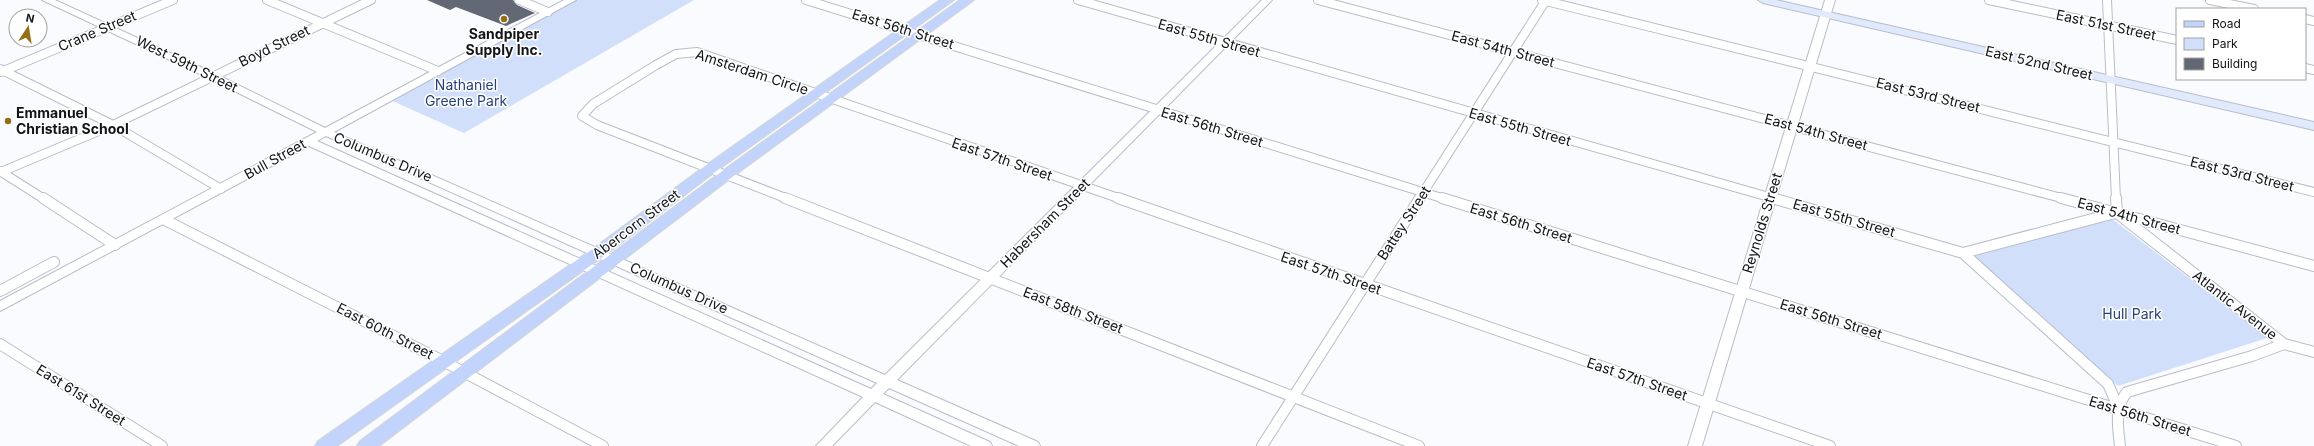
<svg xmlns="http://www.w3.org/2000/svg" width="2314" height="446" font-family="Inter,sans-serif">
	<style>
		.green { fill: #d2dffa }
		.building { fill: #636974 }
		.lines { fill: none; stroke-linecap: round; stroke-linejoin: round }
		.minor-far1-casing { stroke: #b7bdc9; stroke-width: 10 }
		.minor-casing { stroke: #b7bdc9; stroke-width: 12 }
		.tertiary-casing { stroke: #b7bdc9; stroke-width: 2 }
		.secondary-casing { stroke: #b7bdc9; stroke-width: 2 }
		.primary-casing { stroke: #d4d5d5; stroke-width: 2 }
		.minor-far1 { stroke: #fff; stroke-width: 8 }
		.minor { stroke: #fff; stroke-width: 10 }
		.tertiary { fill: #fff; fill-rule: evenodd }
		.secondary { fill: #e1eafd; fill-rule: evenodd }
		.primary { fill: #c2d4fb; fill-rule: evenodd }
		.poi-dot { fill: #936f17; stroke: #fff; stroke-width: 1.5 }
		.labels { text-anchor: middle; stroke-width: 3; stroke-linejoin: round; paint-order: stroke }
		.street-label { font-size: 14px; fill: #111317; stroke: #fff }
		.poi-label { font-size: 14px; font-weight: bold; fill: #111317; stroke: #fff }
		.park-label { font-size: 14px; fill: #273f77; stroke: #fff }
	</style>
	<rect width="100%" height="100%" fill="#fafbfe"/>
	<g class="green">
		<polygon points="571,0 694,0 464,133 388,99"/>
		<polygon points="2111,218 2267,338 2118,386 1971,257"/>
	</g>
	<polygon class="building" points="427,0 513,0 517,5 535,13 506,26 456,7 450,10"/>
	<g class="lines">
		<defs>
			<g id="minor-far1">
				<polyline points="267,0 438,71"/>
				<polyline points="519,0 548,12"/>
				<polyline points="806,0 1445,199"/>
				<polyline points="1078,0 1776,199"/>
				<polyline points="1318,0 2065,199"/>
				<polyline points="1542,0 2314,192"/>
				<polyline points="1989,0 2177,40"/>
				<polyline points="2107,0 2116,199"/>
				<polyline points="2210,0 2254,9"/>
				<polyline points="2305,19 2314,21"/>
				<polyline points="2305,68 2314,70"/>
				<polyline points="0,69 113,125 221,189"/>
				<polyline points="1,72 173,0"/>
				<polyline points="0,171 44,199"/>
				<polyline points="1,172 113,125 371,0"/>
				<polyline points="788,199 597,125 582,116 593,104 656,65 676,54 697,52 1121,199"/>
				<polyline points="1419,199 1546,0"/>
			</g>
			<g id="minor">
				<polyline points="43,198 115,245"/>
				<polyline points="785,198 1419,446"/>
				<polyline points="1118,198 1830,446"/>
				<polyline points="1442,198 2236,446"/>
				<polyline points="1772,198 1963,253 2108,384 2119,409"/>
				<polyline points="2061,198 2314,266"/>
				<polyline points="2116,198 2117,213 2284,344 2314,352"/>
				<polyline points="165,220 443,361 603,446"/>
				<polyline points="1963,253 2115,213"/>
				<polyline points="0,291 54,262"/>
				<polyline points="0,344 162,446"/>
				<polyline points="1262,446 1420,198"/>
				<path d="M 2120,446 C 2118,427 2114,408 2127,392 L 2252,356 L 2284,344"/>
			</g>
			<g id="tertiary">
				<path d="M 42,0 L 55,0 L 216,74 L 325,128 L 564,0 L 576,0 L 334,132 L 885,375 L 1262,0 L 1272,0 L 897,380 L 1038,442 L 1040,446 L 1019,446 L 889,388 L 883,394 L 990,442 L 992,446 L 971,446 L 875,402 L 832,446 L 816,446 L 863,397 L 309,146 L 0,311 L 0,301 L 317,132 L 208,78 ZM 326,136 L 877,383 L 871,389 L 317,141 Z"/>
				<polygon points="1825,0 1835,0 1702,446 1688,446"/>
			</g>
			<polygon id="secondary" points="1758,0 1776,0 2314,122 2314,130 1763,3"/>
			<g id="primary">
				<polygon points="940,0 954,0 715,172 604,256 337,446 315,446 318,441 594,248 705,166"/>
				<polygon points="960,0 974,0 731,178 379,446 357,446 360,441 721,172"/>
			</g>
		</defs>
		<use href="#minor-far1" class="minor-far1-casing"/>
		<use href="#minor" class="minor-casing"/>
		<use href="#tertiary" class="tertiary-casing"/>
		<use href="#secondary" class="secondary-casing"/>
		<use href="#primary" class="primary-casing"/>
		<use href="#minor-far1" class="minor-far1"/>
		<use href="#minor" class="minor"/>
		<use href="#tertiary" class="tertiary"/>
		<use href="#secondary" class="secondary"/>
		<use href="#primary" class="primary"/>
	</g>
	<g class="poi-dot">
		<circle cx="504" cy="19" r="4"/>
		<circle cx="8" cy="121" r="4"/>
	</g>
	<g class="labels">
		<g class="street-label">
			<text transform="translate(2106 25) rotate(12)" y="5">East 51st Street</text>
			<text transform="translate(903 29) rotate(17)" y="5">East 56th Street</text>
			<text transform="translate(97 31) rotate(-23)" y="5">Crane Street</text>
			<text transform="translate(1209 38) rotate(16)" y="5">East 55th Street</text>
			<text transform="translate(274 46) rotate(-26)" y="5">Boyd Street</text>
			<text transform="translate(1503 49) rotate(15)" y="5">East 54th Street</text>
			<text transform="translate(2039 63) rotate(13)" y="5">East 52nd Street</text>
			<text transform="translate(187 64) rotate(26)" y="5">West 59th Street</text>
			<text transform="translate(752 72) rotate(18)" y="5">Amsterdam Circle</text>
			<text transform="translate(1928 95) rotate(14)" y="5">East 53rd Street</text>
			<text transform="translate(1212 127) rotate(17)" y="5">East 56th Street</text>
			<text transform="translate(1520 127) rotate(16)" y="5">East 55th Street</text>
			<text transform="translate(1816 132) rotate(15)" y="5">East 54th Street</text>
			<text transform="translate(383 157) rotate(23)" y="5">Columbus Drive</text>
			<text transform="translate(275 159) rotate(-29)" y="5">Bull Street</text>
			<text transform="translate(1002 159) rotate(19)" y="5">East 57th Street</text>
			<text transform="translate(2242 174) rotate(14)" y="5">East 53rd Street</text>
			<text transform="translate(2129 216) rotate(15)" y="5">East 54th Street</text>
			<text transform="translate(1844 218) rotate(16)" y="5">East 55th Street</text>
			<text transform="translate(1045 223) rotate(-45)" y="5">Habersham Street</text>
			<text transform="translate(1404 223) rotate(-57)" y="5">Battey Street</text>
			<text transform="translate(1521 223) rotate(17)" y="5">East 56th Street</text>
			<text transform="translate(1762 223) rotate(-73)" y="5">Reynolds Street</text>
			<text transform="translate(636 224) rotate(-37)" y="5">Abercorn Street</text>
			<text transform="translate(1331 273) rotate(19)" y="5">East 57th Street</text>
			<text transform="translate(679 288) rotate(24)" y="5">Columbus Drive</text>
			<text transform="translate(2235 305) rotate(38)" y="5">Atlantic Avenue</text>
			<text transform="translate(1073 310) rotate(21)" y="5">East 58th Street</text>
			<text transform="translate(1831 319) rotate(17)" y="5">East 56th Street</text>
			<text transform="translate(385 331) rotate(27)" y="5">East 60th Street</text>
			<text transform="translate(1637 379) rotate(19)" y="5">East 57th Street</text>
			<text transform="translate(81 395) rotate(32)" y="5">East 61st Street</text>
			<text transform="translate(2140 416) rotate(17)" y="5">East 56th Street</text>
		</g>
		<g class="poi-label">
			<text x="504" y="39">Sandpiper<tspan x="504" dy="16">Supply Inc.</tspan></text>
			<text x="16" y="118" text-anchor="start">Emmanuel<tspan x="16" dy="16">Christian School</tspan></text>
		</g>
		<g class="park-label">
			<text x="466" y="90">Nathaniel<tspan x="466" dy="16">Greene Park</tspan></text>
			<text x="2132" y="319">Hull Park</text>
		</g>
	</g>
	<rect x="2176" y="8" width="130" height="72" fill="#ffffff" stroke="#a0a1a2"/>
	<rect x="2184" y="21" width="20" height="6" fill="#c2d4fb" stroke="#a0a1a2"/>
	<text x="2212" y="28" font-size="12" fill="#111317">Road</text>
	<rect x="2184" y="38" width="20" height="12" fill="#d2dffa" stroke="#a0a1a2"/>
	<text x="2212" y="48" font-size="12" fill="#111317">Park</text>
	<rect x="2184" y="58" width="20" height="12" fill="#636974" stroke="#a0a1a2"/>
	<text x="2212" y="68" font-size="12" fill="#111317">Building</text>
	<g transform="translate(28 28) rotate(12)"><circle r="19" fill="#ffffff" stroke="#a0a1a2"/>
	<path d="M0-3L7 15L0 10L-7 15Z" fill="#936f17"/>
	<text y="-6" font-size="11" font-weight="bold" text-anchor="middle" fill="#111317">N</text>
	</g>
</svg>
